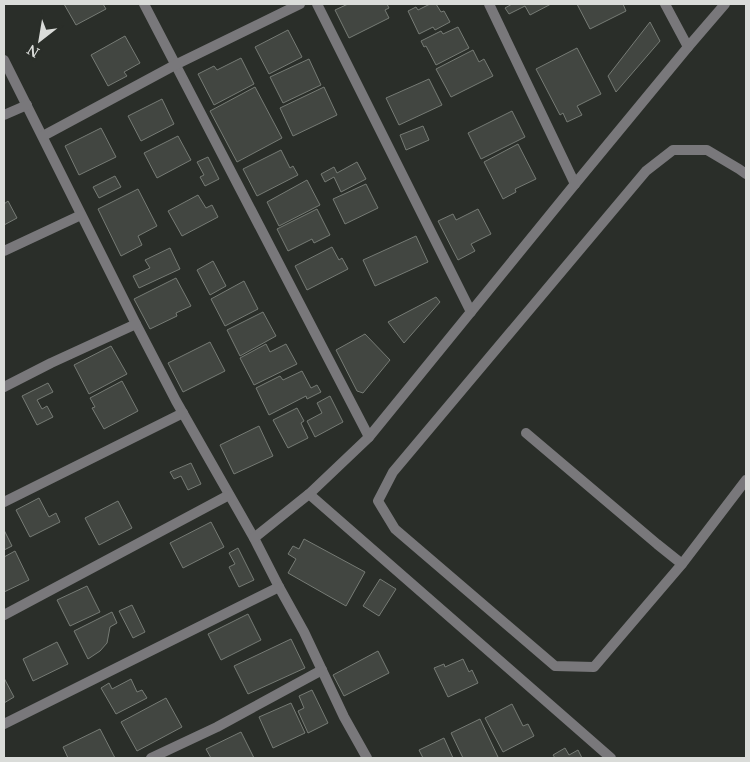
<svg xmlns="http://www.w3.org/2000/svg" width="750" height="762" font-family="'Noto Serif',serif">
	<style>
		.building { fill: #424641; stroke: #767b75 }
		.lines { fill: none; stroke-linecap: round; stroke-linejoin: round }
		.lane { stroke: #79787b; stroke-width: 10 }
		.street { stroke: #79787b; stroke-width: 10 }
	</style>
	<rect width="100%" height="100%" fill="#2a2e29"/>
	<g class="building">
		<polygon points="64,4 103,4 106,9 76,25"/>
		<polygon points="348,4 387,4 389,8 385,10 389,18 349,38 335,10"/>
		<polygon points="430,4 436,4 441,12 444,11 450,22 435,30 433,27 419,34 408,11 416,7 418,10"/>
		<polygon points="512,4 551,4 530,15 525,6 509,14 505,8"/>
		<polygon points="577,4 623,4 626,11 590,29"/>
		<polygon points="650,22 660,41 616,92 608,76"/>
		<polygon points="458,27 469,48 436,65 426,46 424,47 421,41 441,31 443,34"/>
		<polygon points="288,30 302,57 269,74 255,47"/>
		<polygon points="125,36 140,63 124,72 127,76 108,86 91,55"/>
		<polygon points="577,48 601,94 577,106 582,115 567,122 563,113 560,115 536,69"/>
		<polygon points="473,50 479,62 484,59 493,76 451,97 436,69"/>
		<polygon points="241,58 254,84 214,105 198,74 214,66 217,70"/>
		<polygon points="309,59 321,85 283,103 270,77"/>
		<polygon points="429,79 442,105 399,125 386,98"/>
		<polygon points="255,87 282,138 237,162 210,111"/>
		<polygon points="324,87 337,115 293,136 280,108"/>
		<polygon points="162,99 174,124 141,141 128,116"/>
		<polygon points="512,111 525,137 481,159 468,133"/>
		<polygon points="423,126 429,140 406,150 400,135"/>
		<polygon points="101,128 116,157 79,175 65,146"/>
		<polygon points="178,136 191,160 157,178 144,153"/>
		<polygon points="518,144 536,179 515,189 516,192 503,199 484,162"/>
		<polygon points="281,150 290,168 293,166 298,175 257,196 243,169"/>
		<polygon points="208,157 219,179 205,186 200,177 204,175 197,162"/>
		<polygon points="357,162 366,179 341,192 334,177 325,182 321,174 334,167 337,173"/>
		<polygon points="115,176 121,187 99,198 93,187"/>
		<polygon points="307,180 320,205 279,226 267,202"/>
		<polygon points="366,184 378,208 345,224 333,199"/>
		<polygon points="138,189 157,226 138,236 142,245 121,256 98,209"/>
		<polygon points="198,195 206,208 212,205 218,217 182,236 168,211"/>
		<polygon points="8,201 17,218 4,225 4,204"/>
		<polygon points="317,209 330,235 314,243 312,239 288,251 277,229"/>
		<polygon points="478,209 491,234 471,244 475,251 458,260 438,221 453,214 456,220"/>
		<polygon points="416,236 428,262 375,286 363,260"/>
		<polygon points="332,247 339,260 342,258 348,269 307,290 295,266"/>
		<polygon points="170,248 180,269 139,288 133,276 150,268 145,260"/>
		<polygon points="213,261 226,286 210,295 197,270"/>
		<polygon points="176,278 191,306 176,313 177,316 150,329 134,299"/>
		<polygon points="244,281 258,309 225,326 211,299"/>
		<polygon points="436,297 440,302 404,343 388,322"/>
		<polygon points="263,312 276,336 240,356 227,330"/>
		<polygon points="365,334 390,360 363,393 357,391 336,350"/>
		<polygon points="210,342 225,371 183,392 168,363"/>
		<polygon points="266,344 270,352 286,344 297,364 254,385 240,358"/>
		<polygon points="111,346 127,374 89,394 74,365"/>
		<polygon points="302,371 311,388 317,385 321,392 307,399 306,396 269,415 256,388 280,376 283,380"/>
		<polygon points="122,381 138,411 104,429 92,408 95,407 90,398"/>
		<polygon points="48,383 53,392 37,400 42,409 47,406 53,417 37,425 22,396"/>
		<polygon points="330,396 343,422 315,437 307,421 322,413 317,403"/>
		<polygon points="297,408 304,421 301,423 308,438 288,448 273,420"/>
		<polygon points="259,426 273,456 234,474 220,445"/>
		<polygon points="191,463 201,484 188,490 181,476 174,479 170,472"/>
		<polygon points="39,498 49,517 56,513 60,522 30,537 16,510"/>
		<polygon points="118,501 132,528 99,545 85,518"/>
		<polygon points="211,522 224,547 183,568 170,543"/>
		<polygon points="4,530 12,546 4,550"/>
		<polygon points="304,539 365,572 346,606 288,573 296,559 288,554 293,546 299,549"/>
		<polygon points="238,548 254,580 239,587 229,567 235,564 229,553"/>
		<polygon points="15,551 29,580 4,592 4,557"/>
		<polygon points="380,579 396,589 379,616 363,606"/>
		<polygon points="87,586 100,612 70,626 57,600"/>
		<polygon points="132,605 145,632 133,638 119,611"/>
		<polygon points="112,612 117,623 110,627 107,643 100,651 88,659 74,631"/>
		<polygon points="248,614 261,640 221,660 208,634"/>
		<polygon points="291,639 305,668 248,694 234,666"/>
		<polygon points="57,642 68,664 33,681 23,659"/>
		<polygon points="378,651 389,673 344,696 333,675"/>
		<polygon points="463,659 469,672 472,670 478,683 448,697 434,668 444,664 445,667"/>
		<polygon points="4,678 14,697 4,703"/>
		<polygon points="131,679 137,692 142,690 147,698 116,714 101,688 109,683 112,689"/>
		<polygon points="312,690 328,723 308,733 298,711 304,708 299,696"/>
		<polygon points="166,698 182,727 137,751 121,722"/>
		<polygon points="291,703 305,733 273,748 259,717"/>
		<polygon points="512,704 523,726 528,724 534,736 503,752 485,718"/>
		<polygon points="480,719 498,757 496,758 463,758 451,733"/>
		<polygon points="100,729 115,758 68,758 63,747"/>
		<polygon points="241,732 254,758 211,758 206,749"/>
		<polygon points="444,738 453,758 423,758 419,750"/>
		<polygon points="565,748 569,755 578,750 582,758 555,758 553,755"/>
	</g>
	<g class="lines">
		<g class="lane">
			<polyline points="746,174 739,169 707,150 673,150 646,171 393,472 378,501 395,529 555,666 594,667 682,564 746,480"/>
			<polyline points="526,433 657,544 682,564"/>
		</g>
		<g class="street">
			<polyline points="144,4 369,437"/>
			<polyline points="317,4 471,312"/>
			<polyline points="489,4 575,184"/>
			<polyline points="665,4 688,47"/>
			<polyline points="4,60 136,324 176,401 254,538 279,587 304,632 344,717 367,758"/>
			<polyline points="4,115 27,105"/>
			<polyline points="43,136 175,65 300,4"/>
			<polyline points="4,251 81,215"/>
			<polyline points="4,387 51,363 136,324"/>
			<polyline points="309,494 611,758"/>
			<polyline points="4,502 183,413"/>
			<polyline points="254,538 309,494 369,437 575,184 688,47 725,4"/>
			<polyline points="4,615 229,495"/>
			<polyline points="4,724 279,587"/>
			<polyline points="151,758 217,727 322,670"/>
		</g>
	</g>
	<rect width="750" height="762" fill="none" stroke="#dadcd9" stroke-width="10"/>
	<g transform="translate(40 40) rotate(211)" stroke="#2a2e29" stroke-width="4" paint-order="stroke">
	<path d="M0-4L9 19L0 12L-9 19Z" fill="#dadcd9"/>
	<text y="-8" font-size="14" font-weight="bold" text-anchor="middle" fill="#dadcd9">N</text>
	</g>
</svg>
